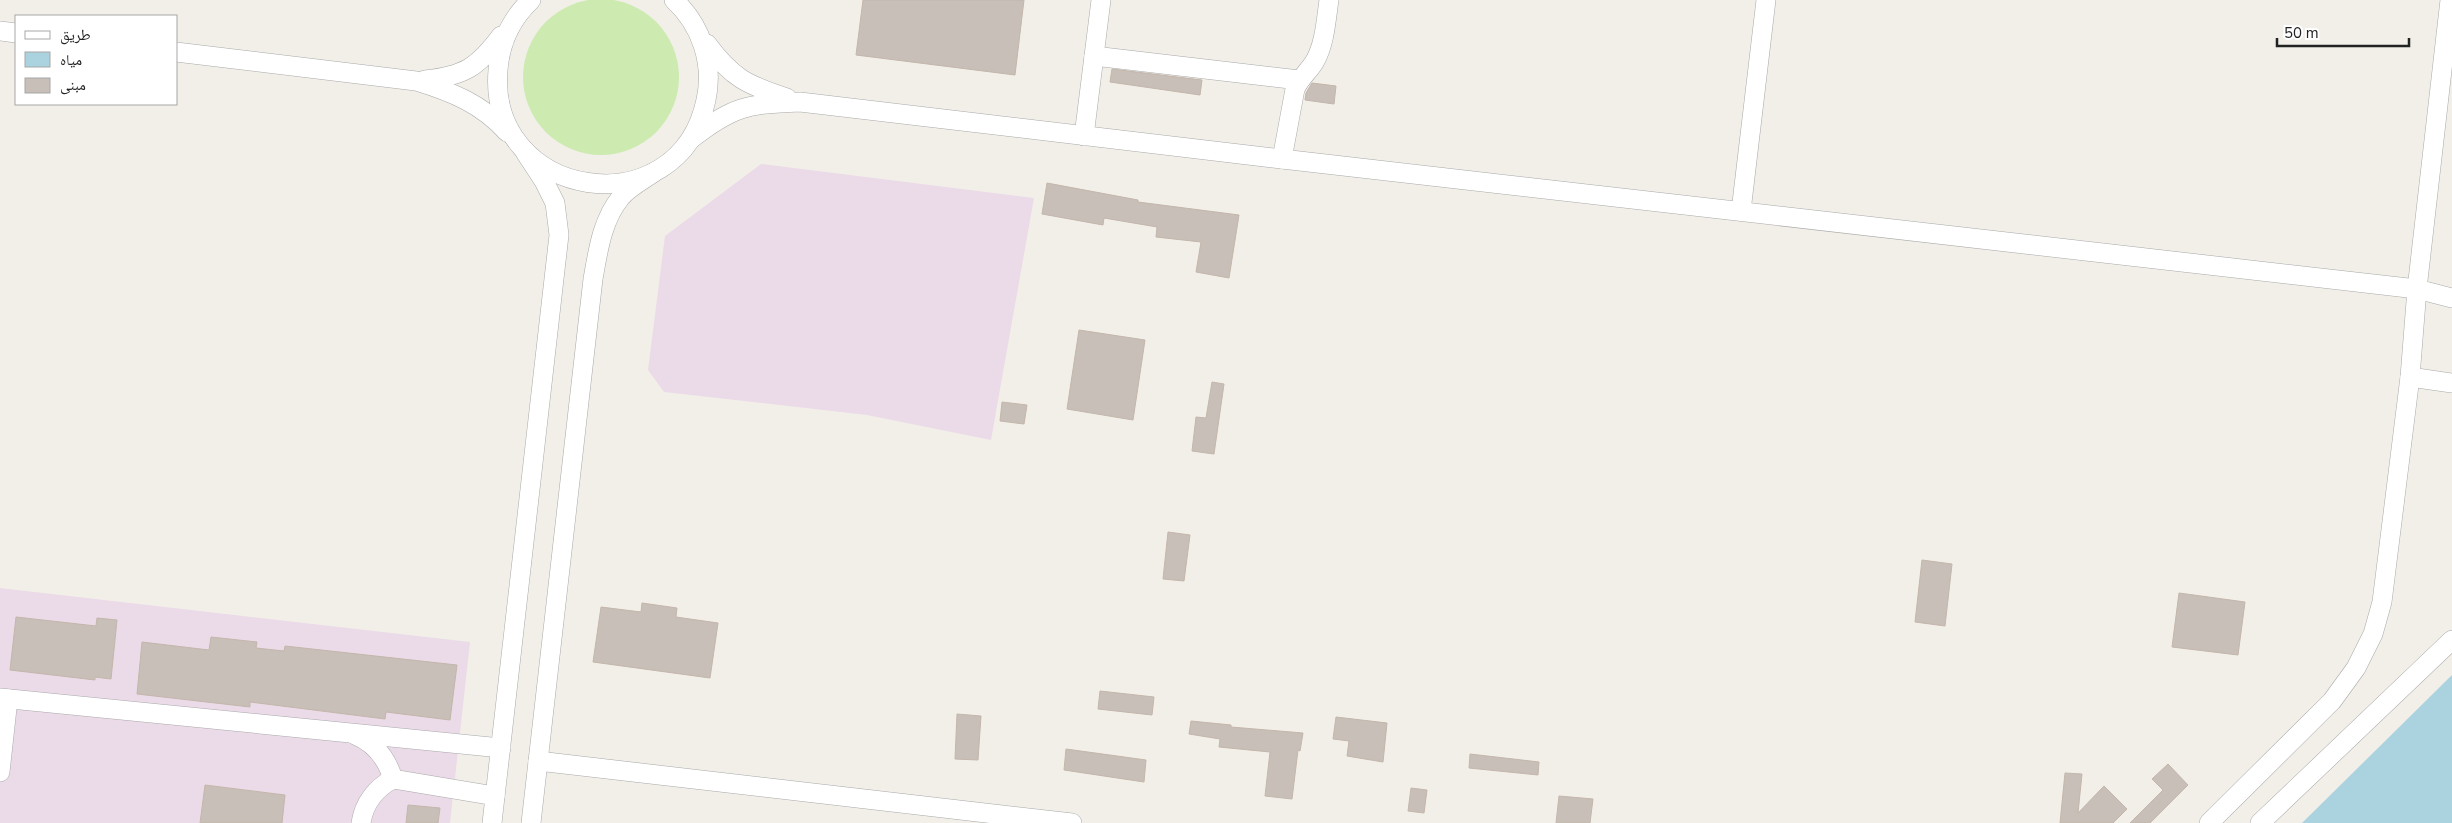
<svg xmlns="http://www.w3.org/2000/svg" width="2452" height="823" font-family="'Nunito Sans','Noto Naskh Arabic',sans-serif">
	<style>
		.industrial { fill: #ebdbe8 }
		.grass { fill: #cdebb0 }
		.water { fill: #aad3df }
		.building { fill: #c7bfb8; stroke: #c4b6ab }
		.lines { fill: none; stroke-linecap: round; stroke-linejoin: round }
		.minor-casing { stroke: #a9a9a9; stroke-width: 20 }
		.minor { stroke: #fff; stroke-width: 19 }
	</style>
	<rect width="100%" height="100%" fill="#f2efe9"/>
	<g class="industrial">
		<polygon points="761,164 1034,198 991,440 867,415 664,392 648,370 665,236"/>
		<polygon points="0,588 470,642 450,823 0,823"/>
	</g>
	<circle class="grass" cx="601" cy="77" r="78"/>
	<polygon class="water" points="2452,675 2452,823 2302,823"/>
	<g class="building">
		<polygon points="863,0 1024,0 1015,75 856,55"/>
		<polygon points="1112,69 1202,80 1200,95 1110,82"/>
		<polygon points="1312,83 1336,86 1334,104 1305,100 1306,93"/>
		<polygon points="1047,183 1138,200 1138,202 1239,215 1229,278 1196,272 1201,242 1156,237 1157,227 1104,218 1103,225 1042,214"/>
		<polygon points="1079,330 1145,340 1133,420 1067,409"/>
		<polygon points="1212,382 1224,384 1214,454 1192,451 1196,417 1206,418"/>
		<polygon points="1002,402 1027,405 1024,424 1000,421"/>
		<polygon points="1168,532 1190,535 1184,581 1163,579"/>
		<polygon points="1922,560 1952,564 1945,626 1915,622"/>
		<polygon points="2179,593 2245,602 2238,655 2172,647"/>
		<polygon points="642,603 677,608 676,617 718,623 710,678 593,662 601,607 641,612"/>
		<polygon points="16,617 96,626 97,618 117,620 111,679 95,677 95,680 10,670"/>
		<polygon points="211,637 257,642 256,648 284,651 285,646 457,665 450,720 386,712 385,719 250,702 250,707 137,694 142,642 209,650"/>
		<polygon points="1100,691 1154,697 1152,715 1098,709"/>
		<polygon points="957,714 981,716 978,760 955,759"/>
		<polygon points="1336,717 1387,723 1383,762 1347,756 1349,741 1333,739"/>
		<polygon points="1191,721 1231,725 1231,727 1303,733 1300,751 1298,750 1292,799 1265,796 1270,752 1219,747 1220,739 1189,734"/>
		<polygon points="1066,749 1146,760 1144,782 1064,770"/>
		<polygon points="1470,754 1539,762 1538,775 1469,768"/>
		<polygon points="2168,764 2188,785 2150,823 2130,823 2163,790 2152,779"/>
		<polygon points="2065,773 2082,774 2078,813 2104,786 2127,809 2113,823 2060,823"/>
		<polygon points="205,785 285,795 282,823 200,823"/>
		<polygon points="1411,788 1427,790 1424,813 1408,811"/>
		<polygon points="1559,796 1593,799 1590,823 1556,823"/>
		<polygon points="408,805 440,808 438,823 406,823"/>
	</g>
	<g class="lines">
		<defs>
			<g id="minor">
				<path d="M 531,0 C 511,19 500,43 498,70 C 487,200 679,230 706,100 C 714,63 701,25 674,0"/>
				<polyline points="0,31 16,33"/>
				<path d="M 707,44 C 732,78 747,85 787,98"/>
				<path d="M 176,52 L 416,81 C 452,92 482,104 507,132"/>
				<polyline points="1094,56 1299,80"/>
				<path d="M 425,80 C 464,76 478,67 501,36"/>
				<polyline points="1084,136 1101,0"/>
				<path d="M 691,139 C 733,106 747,104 800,102 L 1282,159 L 2417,289 L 2452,298"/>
				<path d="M 1282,159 L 1295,89 C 1300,78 1309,71 1315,61 C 1325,43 1326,20 1329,0"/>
				<polyline points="1741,211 1766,0"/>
				<polyline points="2410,377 2452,383"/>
				<polyline points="0,698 501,748"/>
				<path d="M 355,735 C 375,743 387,759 393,779"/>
				<polyline points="538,761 1072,823"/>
				<polyline points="0,772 8,699"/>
				<path d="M 361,823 C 364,803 376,788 393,779 L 495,796"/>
				<polyline points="492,823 559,235 555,203 544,181 525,152"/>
				<path d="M 531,823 L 593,279 C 598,251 602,220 621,197 C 628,188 643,180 653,173"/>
				<polyline points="2209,823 2332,701 2356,668 2373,634 2382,602 2410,377 2417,289 2450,0"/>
				<polyline points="2260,823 2452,640"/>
			</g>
		</defs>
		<use href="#minor" class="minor-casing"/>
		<use href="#minor" class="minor"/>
	</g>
	<rect x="15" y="15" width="162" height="90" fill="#ffffff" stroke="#a7a7a7"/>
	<rect x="25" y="31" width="25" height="8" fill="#ffffff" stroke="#a7a7a7"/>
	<text x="60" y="40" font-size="15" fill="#222222">طريق</text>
	<rect x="25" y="52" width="25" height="15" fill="#aad3df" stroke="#a7a7a7"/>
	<text x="60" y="65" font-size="15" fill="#222222">مياه</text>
	<rect x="25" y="78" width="25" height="15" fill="#c7bfb8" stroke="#a7a7a7"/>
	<text x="60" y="90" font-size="15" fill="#222222">مبنى</text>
	<path d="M2277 38v8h132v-8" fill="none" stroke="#222222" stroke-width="2.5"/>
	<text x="2284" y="38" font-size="15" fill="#222222" stroke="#ffffff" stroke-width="4" paint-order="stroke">50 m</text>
</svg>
